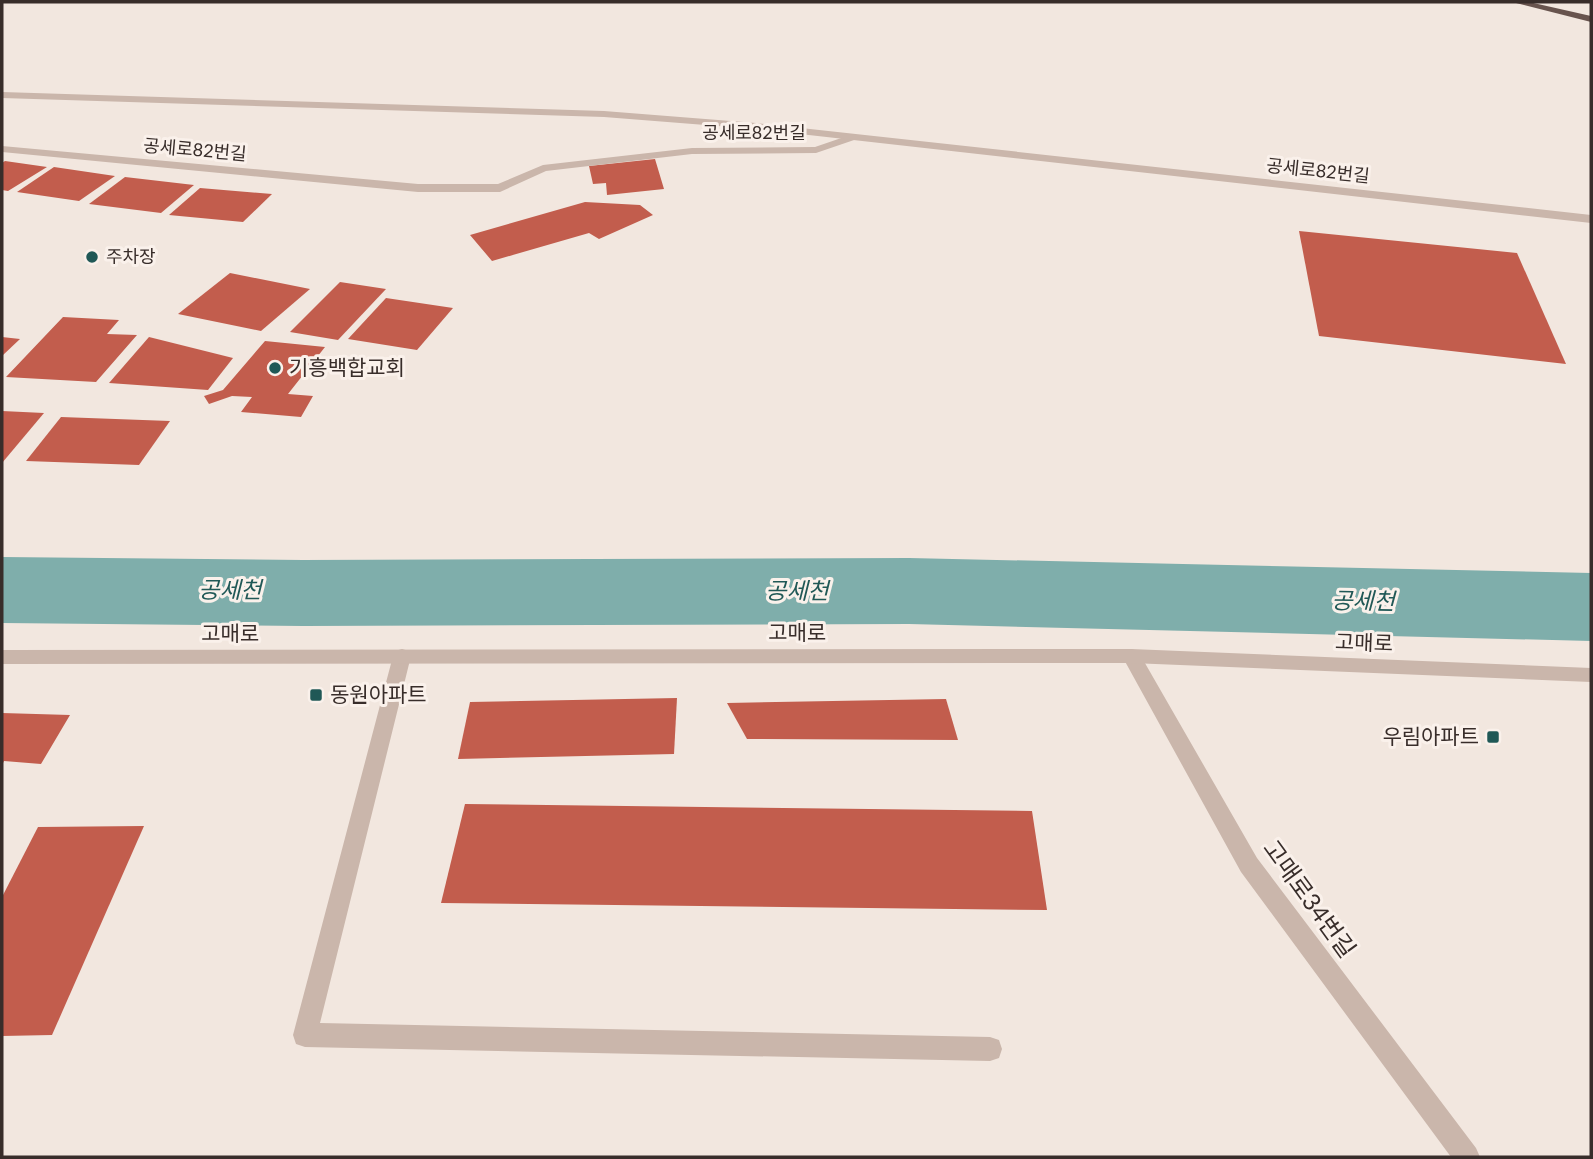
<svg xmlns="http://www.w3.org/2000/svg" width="1593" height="1159" font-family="Lato,'Noto Sans KR',sans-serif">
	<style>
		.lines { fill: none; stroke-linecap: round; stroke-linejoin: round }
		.river { fill: #7faeab; fill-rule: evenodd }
		.building { fill: #c25d4d }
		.service { fill: #cab6ab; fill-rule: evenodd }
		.minor { fill: #cab6ab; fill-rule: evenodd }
		.tertiary { fill: #cab6ab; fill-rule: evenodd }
		.trunk { fill: #68544e; fill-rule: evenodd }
		.poi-dot { fill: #205856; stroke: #faf1eb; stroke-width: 2.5 }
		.labels { text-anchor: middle; stroke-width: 6; stroke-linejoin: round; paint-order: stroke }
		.far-street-label { font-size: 18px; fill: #382d2a; stroke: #faf1eb }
		.far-poi-label { font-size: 18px; fill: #382d2a; stroke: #faf1eb; text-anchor: start }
		.poi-label { font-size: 21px; fill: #382d2a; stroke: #faf1eb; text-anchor: start }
		.street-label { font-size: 21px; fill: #382d2a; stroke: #faf1eb }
		.water-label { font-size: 23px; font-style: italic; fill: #205856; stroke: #faf1eb }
		.near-street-label { font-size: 24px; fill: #382d2a; stroke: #faf1eb }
	</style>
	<rect width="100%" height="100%" fill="#f2e7df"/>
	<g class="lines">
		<polygon class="river" points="2,557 303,560 909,558 1591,573 1591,641 909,624 303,626 2,623"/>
	</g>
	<g class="building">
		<polygon points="655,159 664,189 607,195 606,183 593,184 589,166"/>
		<polygon points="5,161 47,167 8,191 2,190 2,163"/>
		<polygon points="54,167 115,176 79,201 17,192"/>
		<polygon points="125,177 194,185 161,213 89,204"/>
		<polygon points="200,188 272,194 243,222 169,215"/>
		<polygon points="585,202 640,205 653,215 599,239 589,233 492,261 470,235"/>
		<polygon points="1299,231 1517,253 1566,364 1319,336"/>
		<polygon points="230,273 310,289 261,331 178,314"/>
		<polygon points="340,282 386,289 338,340 290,332"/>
		<polygon points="386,298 453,308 417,350 348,339"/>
		<polygon points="63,317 119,320 107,334 137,335 96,382 6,377"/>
		<polygon points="2,337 20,339 2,356"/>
		<polygon points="149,337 233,358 208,390 109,383"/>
		<polygon points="265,341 325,347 288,394 313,396 301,417 241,412 252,397 232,396 209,404 204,396 223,390"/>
		<polygon points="2,411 44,413 2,463"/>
		<polygon points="61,417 170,421 139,465 26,461"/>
		<polygon points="677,698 674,754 458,759 470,702"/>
		<polygon points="946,699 958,740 747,739 727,703"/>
		<polygon points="2,713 70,715 41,764 4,761 2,765"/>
		<polygon points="465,804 1032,811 1047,910 441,903"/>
		<polygon points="144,826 52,1035 2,1036 2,897 38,827"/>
	</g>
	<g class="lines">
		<polygon class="service" points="402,649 409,651 411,656 320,1023 990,1037 999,1040 1002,1049 999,1058 990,1061 305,1047 296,1044 293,1035 393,656 395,651"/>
		<g class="minor">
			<polygon points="853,134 858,137 857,139 816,153 692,154 546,171 500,192 418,192 2,152 2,146 418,184 498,184 543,165 692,148 815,147"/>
			<polygon points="1131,649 1138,651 1257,858 1476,1148 1480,1157 1451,1157 1241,872 1122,656 1124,651"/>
		</g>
		<g class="tertiary">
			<polygon points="2,92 604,111 756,123 1591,215 1591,223 756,129 604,117 2,98"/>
			<polygon points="1131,649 1591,668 1591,682 1131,663 2,664 2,650"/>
		</g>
		<polygon class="trunk" points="1512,2 1529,2 1591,16 1591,22"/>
	</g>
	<g class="poi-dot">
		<circle cx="92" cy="257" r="7"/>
		<circle cx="275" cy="368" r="7"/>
		<rect x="309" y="688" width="14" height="14" rx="3.5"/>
		<rect x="1486" y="730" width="14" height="14" rx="3.5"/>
	</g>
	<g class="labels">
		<g class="far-street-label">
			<text x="754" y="139">공세로82번길</text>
			<text transform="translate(195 150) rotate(5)" y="6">공세로82번길</text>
			<text transform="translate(1318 171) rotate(6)" y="6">공세로82번길</text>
		</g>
		<g class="far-poi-label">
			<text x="106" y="263">주차장</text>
		</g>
		<g class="poi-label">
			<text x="289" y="375">기흥백합교회</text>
			<text x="330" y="702">동원아파트</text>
			<text x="1479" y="744" text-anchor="end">우림아파트</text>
		</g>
		<g class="street-label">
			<text x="797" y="640">고매로</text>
			<text x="230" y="641">고매로</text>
			<text transform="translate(1364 643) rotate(2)" y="7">고매로</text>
		</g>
		<g class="water-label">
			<text x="230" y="598">공세천</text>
			<text x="797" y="599">공세천</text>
			<text transform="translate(1363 601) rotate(1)" y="8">공세천</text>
		</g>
		<g class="near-street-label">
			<text transform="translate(1309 899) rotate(54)" y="8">고매로34번길</text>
		</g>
	</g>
	<rect width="1593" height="1159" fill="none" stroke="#382d2a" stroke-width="7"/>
</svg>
